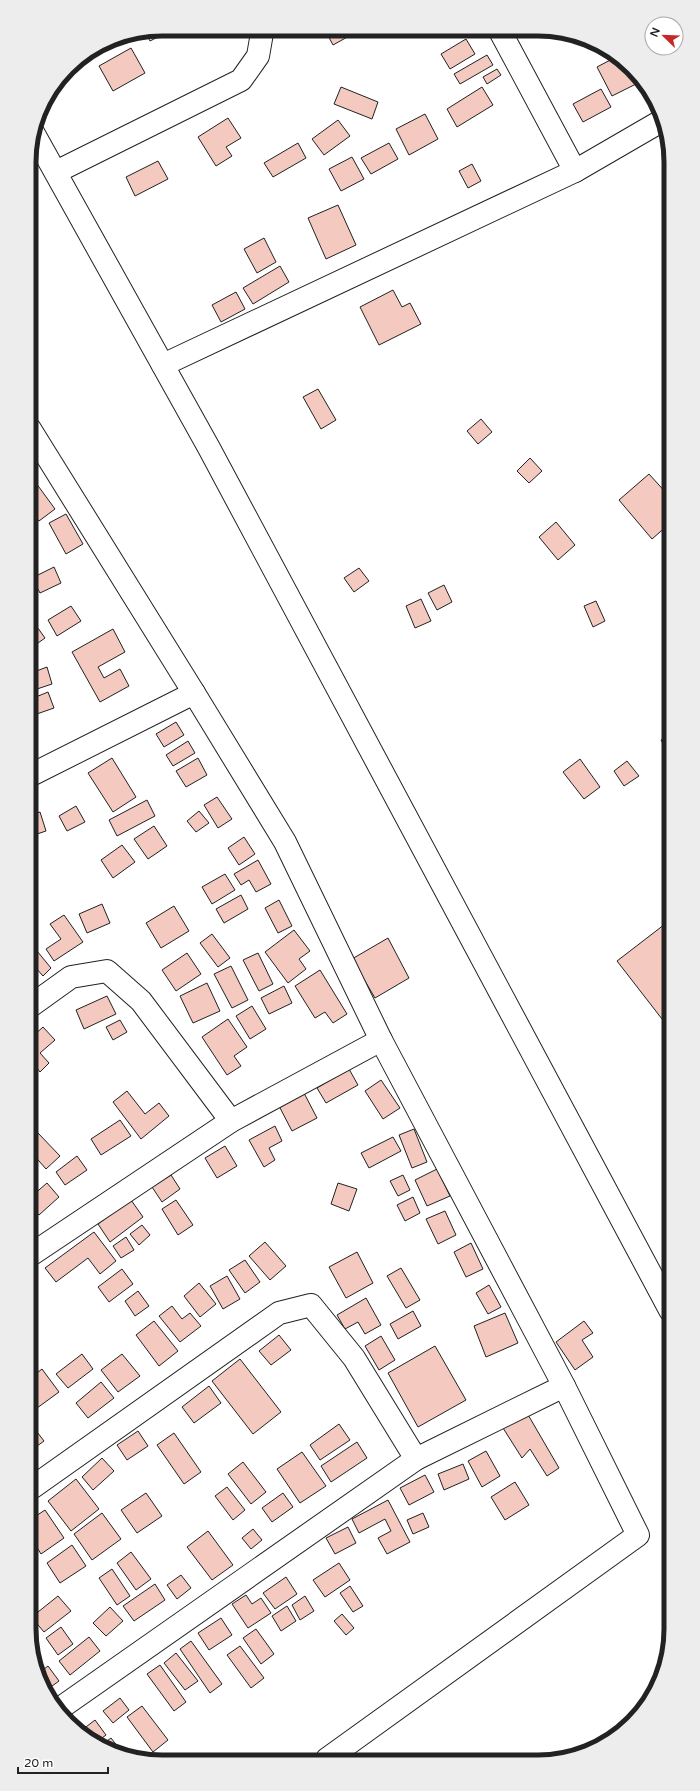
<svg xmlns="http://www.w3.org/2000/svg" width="700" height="1791" font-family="'Varela Round',sans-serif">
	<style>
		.building { fill: #f3c9c0; stroke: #222 }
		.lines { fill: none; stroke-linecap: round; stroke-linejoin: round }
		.minor-casing { stroke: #222; stroke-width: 24 }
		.secondary-casing { stroke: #222; stroke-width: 24 }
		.minor { stroke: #fff; stroke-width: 22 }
		.secondary { stroke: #fff; stroke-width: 22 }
		.rim { fill: none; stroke: #222; stroke-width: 5 }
	</style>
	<rect width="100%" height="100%" fill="#fff"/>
	<g class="building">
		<polygon points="162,29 167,29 168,32 150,41 145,32"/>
		<polygon points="325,30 360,30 333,45"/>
		<polygon points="382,30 398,30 385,36"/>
		<polygon points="466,39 475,54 450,69 441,54"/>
		<polygon points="131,48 145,73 113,91 99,66"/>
		<polygon points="487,55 493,65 460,84 454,74"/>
		<polygon points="616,57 626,62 636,74 640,82 612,96 597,67"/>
		<polygon points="497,69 501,75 487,84 483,77"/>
		<polygon points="341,87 378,102 372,119 334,104"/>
		<polygon points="482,87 493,105 457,127 447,109"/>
		<polygon points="601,89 611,107 583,122 573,104"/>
		<polygon points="425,114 438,139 409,155 396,129"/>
		<polygon points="228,118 241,138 226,147 232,156 216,166 198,137"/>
		<polygon points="338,120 350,136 324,155 312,139"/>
		<polygon points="298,143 306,158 273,177 264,163"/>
		<polygon points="389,143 398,159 371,174 361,158"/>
		<polygon points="352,157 364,179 341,191 329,169"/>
		<polygon points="158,161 168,179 135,196 126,177"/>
		<polygon points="472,164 481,181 468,188 459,171"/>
		<polygon points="338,205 356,245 326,259 308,218"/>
		<polygon points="264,238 276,262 257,273 244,249"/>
		<polygon points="280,266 289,282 253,304 243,288"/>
		<polygon points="393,290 402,307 410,303 421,324 379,345 360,307"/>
		<polygon points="236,292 245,309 221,322 212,305"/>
		<polygon points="318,389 336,420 321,429 303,397"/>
		<polygon points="481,419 492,432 478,444 467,431"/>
		<polygon points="530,458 542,471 529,483 517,471"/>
		<polygon points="649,474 668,495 668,525 652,539 619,500"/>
		<polygon points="36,483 55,509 39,521 30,509 30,488"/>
		<polygon points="66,514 83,544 66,554 49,523"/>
		<polygon points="556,522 575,545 558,560 539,537"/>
		<polygon points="54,567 61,583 40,593 32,578"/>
		<polygon points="359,568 369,581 354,592 344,578"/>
		<polygon points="444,585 452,602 437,610 428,593"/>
		<polygon points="421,599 431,621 415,628 406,606"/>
		<polygon points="596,601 605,621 593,627 584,606"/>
		<polygon points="71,606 81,621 57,636 48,620"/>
		<polygon points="35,624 45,638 31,648 31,627"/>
		<polygon points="113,629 125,652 98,667 104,678 120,669 129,686 100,702 72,652"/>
		<polygon points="47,667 52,684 31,691 31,673"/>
		<polygon points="48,692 54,708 31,716 31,699"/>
		<polygon points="176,722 184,735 164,747 156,734"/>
		<polygon points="668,736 668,753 661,740"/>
		<polygon points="188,741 195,753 173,766 166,755"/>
		<polygon points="112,758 136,797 113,812 88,773"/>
		<polygon points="198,758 207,775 186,787 176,771"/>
		<polygon points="580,759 600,787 584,799 563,772"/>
		<polygon points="627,761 639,776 624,786 614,771"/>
		<polygon points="217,797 232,819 218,828 204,805"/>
		<polygon points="147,800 155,816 117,836 109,820"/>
		<polygon points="76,806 85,822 67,831 59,816"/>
		<polygon points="199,811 209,823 196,832 187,821"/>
		<polygon points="40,812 46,831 31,836 31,815"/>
		<polygon points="154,826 167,846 148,859 134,839"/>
		<polygon points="244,837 255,854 239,865 228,848"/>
		<polygon points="122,845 135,862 113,878 101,860"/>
		<polygon points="258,860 271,884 256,892 249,880 241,885 234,874"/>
		<polygon points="225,874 235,890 212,904 202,887"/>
		<polygon points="241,895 248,909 224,923 216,909"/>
		<polygon points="279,900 292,926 278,933 265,908"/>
		<polygon points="102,904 110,923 87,933 79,914"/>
		<polygon points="174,906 189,931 161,948 146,923"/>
		<polygon points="64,915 83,942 54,961 46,949 61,939 50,924"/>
		<polygon points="669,921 669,1028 617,961"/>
		<polygon points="294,930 310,951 299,959 306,969 288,983 265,952"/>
		<polygon points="212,934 230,958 218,967 200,943"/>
		<polygon points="388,938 409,978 375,998 352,959"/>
		<polygon points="37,951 51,968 43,976 35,967 32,971 32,956"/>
		<polygon points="187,953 201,974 176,991 162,970"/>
		<polygon points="258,953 273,984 259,991 243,960"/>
		<polygon points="231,966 248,1000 232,1008 214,974"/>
		<polygon points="320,970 347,1014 333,1023 325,1012 315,1018 295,986"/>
		<polygon points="207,983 220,1011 193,1023 180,996"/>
		<polygon points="284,986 292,1003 269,1014 261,998"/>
		<polygon points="107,996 116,1014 84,1029 76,1010"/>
		<polygon points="252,1006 266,1029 250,1039 236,1016"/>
		<polygon points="228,1019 247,1047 234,1056 241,1066 227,1075 202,1037"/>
		<polygon points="120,1020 127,1032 113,1040 106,1027"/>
		<polygon points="43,1027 55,1040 40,1053 49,1063 40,1072 32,1062 32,1037"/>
		<polygon points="349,1069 358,1085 326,1103 317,1088"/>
		<polygon points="381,1080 400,1108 383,1119 365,1091"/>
		<polygon points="127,1091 145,1114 159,1103 169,1116 141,1139 113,1102"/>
		<polygon points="304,1093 317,1118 292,1131 279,1106"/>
		<polygon points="120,1120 131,1136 101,1155 91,1139"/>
		<polygon points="275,1126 282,1141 269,1148 275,1160 264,1167 249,1140"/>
		<polygon points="414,1129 427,1162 412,1168 399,1135"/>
		<polygon points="38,1133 60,1156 46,1169 32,1153 32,1138"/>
		<polygon points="393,1137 401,1151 369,1168 361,1153"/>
		<polygon points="225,1146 237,1166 217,1178 205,1158"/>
		<polygon points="77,1156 87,1170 65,1185 56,1172"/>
		<polygon points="437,1169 450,1196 427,1206 415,1180"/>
		<polygon points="171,1175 180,1189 162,1202 152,1187"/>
		<polygon points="403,1175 410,1190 398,1196 390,1181"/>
		<polygon points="47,1183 59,1197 39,1215 32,1208 32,1196"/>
		<polygon points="338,1183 357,1189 349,1211 331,1204"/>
		<polygon points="413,1197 420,1213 405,1221 397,1205"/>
		<polygon points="131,1200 143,1217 110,1242 98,1224"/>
		<polygon points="176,1200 193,1225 178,1235 162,1209"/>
		<polygon points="445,1211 456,1235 438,1244 426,1219"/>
		<polygon points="142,1225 150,1235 139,1245 130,1234"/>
		<polygon points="94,1232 116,1261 100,1274 88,1258 56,1282 45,1268"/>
		<polygon points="126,1237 134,1250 121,1258 113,1246"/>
		<polygon points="265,1242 286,1266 270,1280 249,1256"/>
		<polygon points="471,1243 483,1269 466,1277 454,1252"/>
		<polygon points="357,1252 373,1283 346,1298 329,1267"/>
		<polygon points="245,1260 260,1282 245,1293 229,1270"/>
		<polygon points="401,1268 420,1300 406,1308 387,1276"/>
		<polygon points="122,1269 133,1284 109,1302 98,1287"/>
		<polygon points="227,1276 240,1299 223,1309 210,1286"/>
		<polygon points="199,1283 216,1304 200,1317 184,1296"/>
		<polygon points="489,1285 501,1307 488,1314 476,1293"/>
		<polygon points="138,1291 149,1306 135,1316 125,1301"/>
		<polygon points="366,1298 381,1325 365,1334 358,1322 345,1329 337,1315"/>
		<polygon points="172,1306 182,1319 190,1313 201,1326 180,1342 159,1316"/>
		<polygon points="413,1311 421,1326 398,1339 390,1324"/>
		<polygon points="505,1313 518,1343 486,1357 474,1326"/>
		<polygon points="154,1321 178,1351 159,1366 136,1335"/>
		<polygon points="584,1321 593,1333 582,1340 593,1357 575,1370 556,1342"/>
		<polygon points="279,1335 291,1350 271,1365 259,1351"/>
		<polygon points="381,1336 395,1360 379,1370 365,1346"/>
		<polygon points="435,1346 466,1400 418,1427 388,1373"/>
		<polygon points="82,1354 93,1369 68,1388 56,1374"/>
		<polygon points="122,1354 140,1376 118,1392 101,1370"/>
		<polygon points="240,1359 281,1412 253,1434 212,1381"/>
		<polygon points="42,1369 59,1392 33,1411 33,1376"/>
		<polygon points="101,1382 114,1398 88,1418 76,1403"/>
		<polygon points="209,1386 221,1403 194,1423 182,1407"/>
		<polygon points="527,1413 559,1468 547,1476 530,1449 522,1458 503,1428"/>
		<polygon points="339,1424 350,1440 320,1460 310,1445"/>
		<polygon points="34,1428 44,1441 33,1449 33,1430"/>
		<polygon points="138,1431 148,1446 127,1460 117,1445"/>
		<polygon points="174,1433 201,1472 184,1484 157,1445"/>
		<polygon points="357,1442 367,1458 331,1482 321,1466"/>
		<polygon points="486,1451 500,1476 482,1487 468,1461"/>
		<polygon points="302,1452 326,1486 300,1503 277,1469"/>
		<polygon points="102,1458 114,1471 93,1490 82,1477"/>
		<polygon points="243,1462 266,1492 251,1504 228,1474"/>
		<polygon points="463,1464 469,1479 444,1490 438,1474"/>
		<polygon points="425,1475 434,1492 409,1505 400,1488"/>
		<polygon points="76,1479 99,1509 71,1531 48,1501"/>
		<polygon points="515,1482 529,1505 505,1520 491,1497"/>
		<polygon points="227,1487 245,1510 233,1520 215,1496"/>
		<polygon points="146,1493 162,1516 137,1533 121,1510"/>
		<polygon points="283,1493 293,1507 272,1522 262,1508"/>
		<polygon points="388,1500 410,1542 387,1554 378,1538 391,1531 385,1519 359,1533 352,1519"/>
		<polygon points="45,1510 64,1538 41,1554 33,1541 33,1518"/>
		<polygon points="102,1513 121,1539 92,1560 74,1534"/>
		<polygon points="423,1513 429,1527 413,1534 407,1520"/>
		<polygon points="348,1527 356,1543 335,1554 326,1538"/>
		<polygon points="253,1529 262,1540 251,1549 242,1538"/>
		<polygon points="208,1531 233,1565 212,1580 187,1547"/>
		<polygon points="72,1545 86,1566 60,1583 47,1563"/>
		<polygon points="131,1552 151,1579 136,1590 117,1563"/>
		<polygon points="339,1563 350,1580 325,1597 313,1580"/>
		<polygon points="112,1569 130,1596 117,1605 99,1578"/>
		<polygon points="181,1575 191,1588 177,1599 167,1585"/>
		<polygon points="286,1577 297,1594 275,1609 263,1593"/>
		<polygon points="155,1584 165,1600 134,1621 123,1606"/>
		<polygon points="350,1586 363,1606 353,1612 340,1593"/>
		<polygon points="246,1595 252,1604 261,1598 271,1613 248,1628 232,1604"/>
		<polygon points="58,1596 71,1611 44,1632 33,1619 33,1616"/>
		<polygon points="305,1596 314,1611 300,1620 292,1605"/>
		<polygon points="287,1606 296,1621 281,1631 272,1616"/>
		<polygon points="110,1607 123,1621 106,1636 93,1623"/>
		<polygon points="342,1614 354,1628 346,1635 334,1621"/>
		<polygon points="221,1618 232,1635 209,1650 198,1633"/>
		<polygon points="61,1627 73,1644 58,1655 46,1638"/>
		<polygon points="256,1629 274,1654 261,1664 243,1638"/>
		<polygon points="89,1637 100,1651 70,1675 59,1661"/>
		<polygon points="191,1641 222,1684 210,1693 180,1649"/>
		<polygon points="240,1646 264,1678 251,1688 227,1655"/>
		<polygon points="176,1653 198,1681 185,1690 164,1663"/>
		<polygon points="160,1665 186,1702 174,1711 147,1674"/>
		<polygon points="48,1666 59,1681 48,1689 39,1673"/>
		<polygon points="120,1698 129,1710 113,1723 103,1711"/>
		<polygon points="142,1706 168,1740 153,1752 127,1717"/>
		<polygon points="95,1720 106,1735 95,1743 74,1728 78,1724 82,1730"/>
		<polygon points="111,1738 125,1756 100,1746"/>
	</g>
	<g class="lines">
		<defs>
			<g id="minor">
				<polyline points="575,171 663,120"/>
				<polyline points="56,172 241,80 258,56 262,33 261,30"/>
				<polyline points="163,365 575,171 500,31"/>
				<polyline points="30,429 194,693 285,842 381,1040 564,1386 638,1535 327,1759"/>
				<polyline points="31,775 194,693"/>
				<polyline points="32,1005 71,977 107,971 141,1001 231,1121"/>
				<polyline points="32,1254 231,1121 381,1040"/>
				<polyline points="33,1487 279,1313 311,1305 354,1358 416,1459"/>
				<polyline points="59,1709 416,1459 564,1386"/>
			</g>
			<polyline id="secondary" points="34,134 209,448 670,1310"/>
		</defs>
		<use href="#minor" class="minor-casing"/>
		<use href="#secondary" class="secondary-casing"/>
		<use href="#minor" class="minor"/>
		<use href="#secondary" class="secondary"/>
	</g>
	<path d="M0 0H700V1791H0ZM162 36H538A126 126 0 0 1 664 162V1629A126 126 0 0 1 538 1755H162A126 126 0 0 1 36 1629V162A126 126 0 0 1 162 36Z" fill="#ededed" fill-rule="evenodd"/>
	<path class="rim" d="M162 36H538A126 126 0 0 1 664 162V1629A126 126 0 0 1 538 1755H162A126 126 0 0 1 36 1629V162A126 126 0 0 1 162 36Z"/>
	<g transform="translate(664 36) rotate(293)"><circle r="19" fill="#ffffff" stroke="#a7a7a7"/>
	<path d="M0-3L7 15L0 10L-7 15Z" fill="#c62828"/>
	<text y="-6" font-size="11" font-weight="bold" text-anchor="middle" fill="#222222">N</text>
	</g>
	<path d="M18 1767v6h90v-6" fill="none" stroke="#222222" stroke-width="2"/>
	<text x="24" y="1767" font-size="12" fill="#222222" stroke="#ffffff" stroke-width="3" paint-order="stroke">20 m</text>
</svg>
